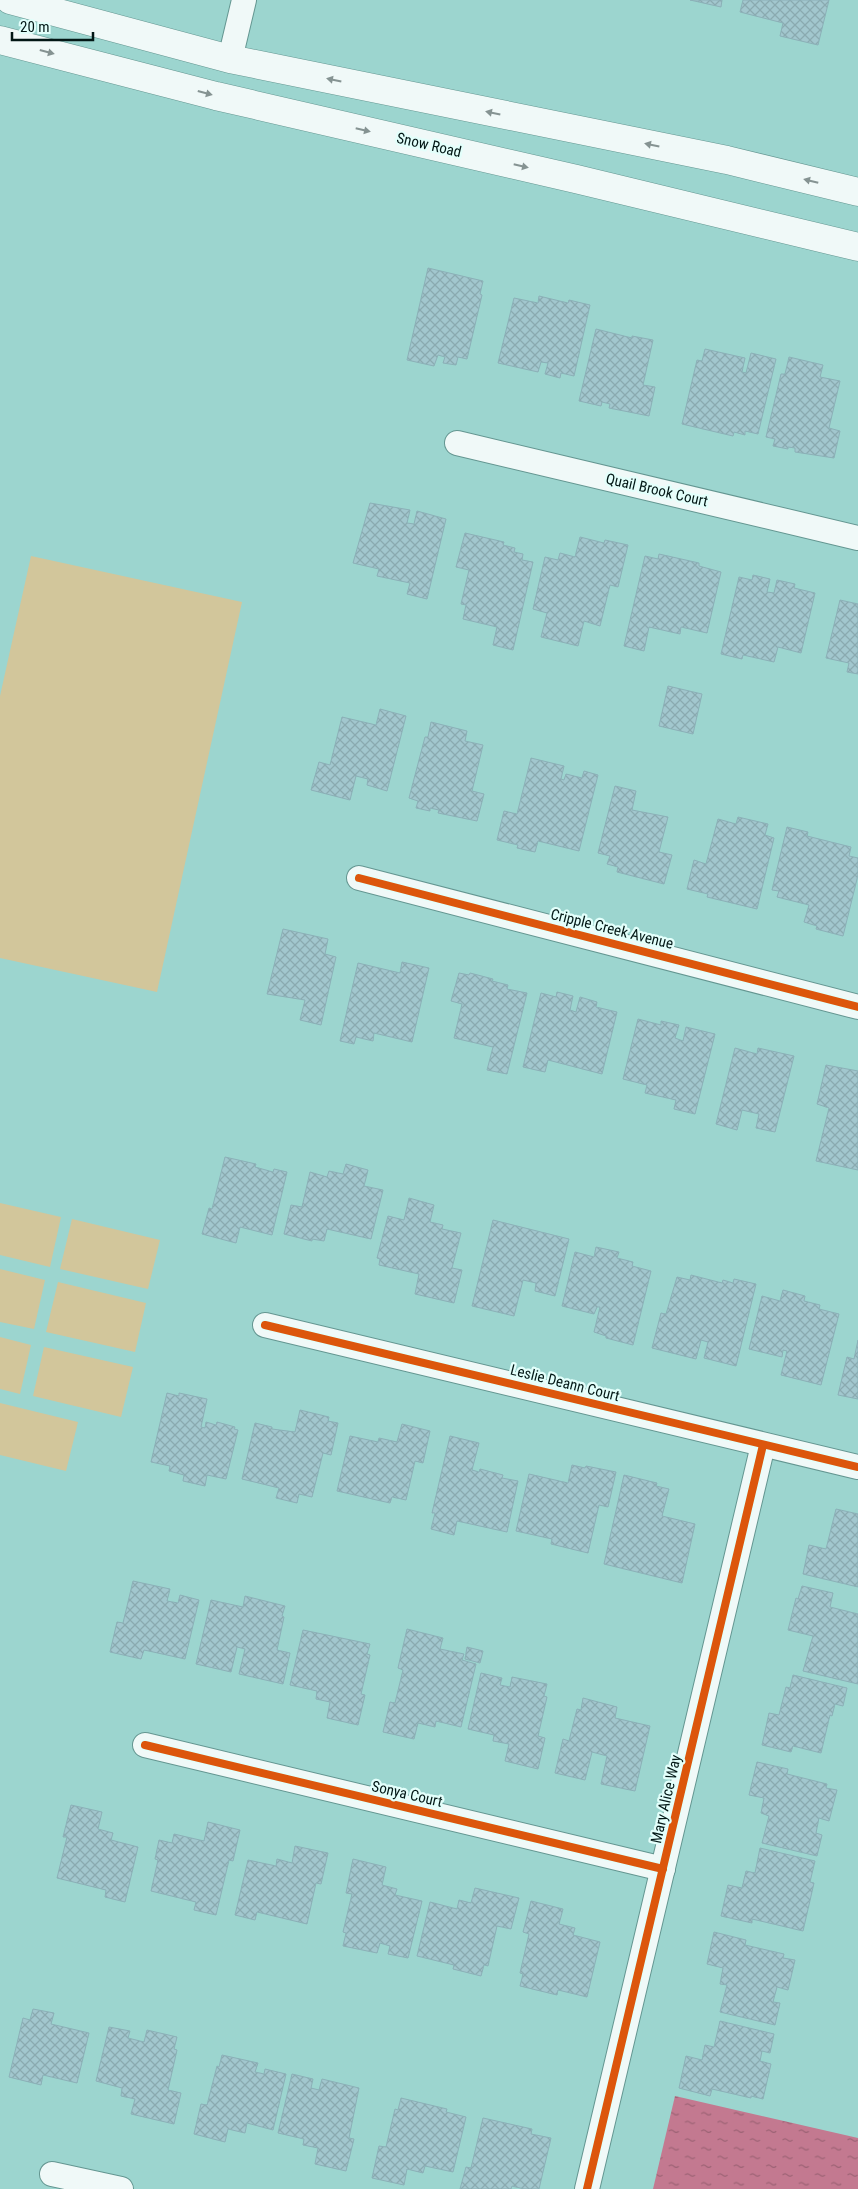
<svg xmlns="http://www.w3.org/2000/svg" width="858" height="2189" font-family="'Roboto Condensed',sans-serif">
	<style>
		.park { fill: #d2c69b }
		.water { fill: url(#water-ripples) }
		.building { fill: url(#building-cross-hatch); stroke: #8bb0b7 }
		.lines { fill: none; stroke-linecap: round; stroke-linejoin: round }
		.minor-casing { stroke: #649691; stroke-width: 26 }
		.secondary-casing { stroke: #649691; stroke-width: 29 }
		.minor { stroke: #f0f9f8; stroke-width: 24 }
		.secondary { stroke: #f0f9f8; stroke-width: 28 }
		.cycleway-casing { stroke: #e3fffb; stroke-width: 11 }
		.cycleway { stroke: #dc560c; stroke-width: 8 }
		.oneway { fill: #859392 }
		.labels { text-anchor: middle; stroke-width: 4.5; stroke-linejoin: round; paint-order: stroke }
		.street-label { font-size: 15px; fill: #021715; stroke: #e3fffb }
	</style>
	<defs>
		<pattern id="water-ripples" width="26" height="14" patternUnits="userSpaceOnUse" patternTransform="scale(1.25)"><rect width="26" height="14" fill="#c37990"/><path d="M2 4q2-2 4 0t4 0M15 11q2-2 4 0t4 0" fill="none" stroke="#9c6274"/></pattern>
		<pattern id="building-cross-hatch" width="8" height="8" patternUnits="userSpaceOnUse" patternTransform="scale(1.25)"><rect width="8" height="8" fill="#a2c7ce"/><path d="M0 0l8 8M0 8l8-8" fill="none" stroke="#8aaab0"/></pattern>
	</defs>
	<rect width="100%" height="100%" fill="#9cd5cf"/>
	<g class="park">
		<polygon points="31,556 242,602 157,992 0,958 0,696"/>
		<polygon points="0,1203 61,1217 50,1267 0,1255"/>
		<polygon points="72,1219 160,1240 148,1289 60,1269"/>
		<polygon points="0,1269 45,1280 34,1329 0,1322"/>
		<polygon points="58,1282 146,1303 135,1352 46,1332"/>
		<polygon points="0,1337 31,1345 20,1394 0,1389"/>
		<polygon points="44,1347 133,1367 121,1417 33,1396"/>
		<polygon points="0,1403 78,1422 66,1471 0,1455"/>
	</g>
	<polygon class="water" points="675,2096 858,2138 858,2189 653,2189"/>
	<g class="building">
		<polygon points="690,0 722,0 721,7"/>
		<polygon points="743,0 829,0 818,45 780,36 783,23 740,12"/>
		<polygon points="428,268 483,281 480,294 482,295 467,359 458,357 456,365 443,363 445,357 438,355 434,366 407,360"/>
		<polygon points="539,296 568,303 569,300 590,305 574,376 561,373 560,378 545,374 548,363 541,362 538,372 498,363 514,298 538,303"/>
		<polygon points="596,329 632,338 632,336 653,340 643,385 655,387 649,416 609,408 610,404 602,402 601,406 579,401"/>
		<polygon points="705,349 745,358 742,372 746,373 751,353 776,359 758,434 745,431 745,435 734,432 733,436 682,424 697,360 702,361"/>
		<polygon points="789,357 823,365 820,377 840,381 829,428 840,431 834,458 795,452 795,448 788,447 788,449 773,446 775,439 766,437 781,374 785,374"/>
		<polygon points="370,503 410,510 407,523 414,524 417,511 446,519 427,599 407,594 410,583 377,576 379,569 353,563"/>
		<polygon points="465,533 504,542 503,545 515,548 514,552 523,554 522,560 533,562 513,650 493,645 497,627 463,619 466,605 461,604 469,570 456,567"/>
		<polygon points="580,537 604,543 605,540 628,545 618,587 610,585 600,626 584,621 578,646 541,637 547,613 533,609 545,557 558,560 560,553 575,557"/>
		<polygon points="659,554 699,563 699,566 721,572 707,633 681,627 680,634 649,627 644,651 624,646 645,556 658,559"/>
		<polygon points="753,575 770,579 767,592 774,593 777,580 795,584 794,588 815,593 801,653 778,647 774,662 743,655 742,659 721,654 739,577 752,580"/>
		<polygon points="840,600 858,604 858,674 847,672 849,663 826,658"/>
		<polygon points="668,686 702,694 693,734 659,726"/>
		<polygon points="380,709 406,716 387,791 367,785 368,779 356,776 350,800 311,790 319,762 330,765 342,717 376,725"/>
		<polygon points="431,722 467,731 465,741 483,745 472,791 484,794 477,821 438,813 439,810 430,808 430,811 416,808 418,801 409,798 425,737 428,737"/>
		<polygon points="531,758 564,766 561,779 564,780 566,774 582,778 584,771 598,775 579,851 538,841 535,852 517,848 518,845 497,840 504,811 517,814"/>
		<polygon points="615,786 636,791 632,810 668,817 659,852 672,855 664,884 617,872 618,867 607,864 610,856 598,853"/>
		<polygon points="738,817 768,824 765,835 774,838 757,909 707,897 708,894 687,889 694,860 706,864 718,819 736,824"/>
		<polygon points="787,827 808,832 807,836 851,847 849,856 858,858 858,875 843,936 816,929 817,926 804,922 809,905 777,897 779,891 772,890"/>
		<polygon points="283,929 328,939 325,954 336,957 321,1025 300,1020 305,1000 267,994"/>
		<polygon points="402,962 429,968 412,1042 374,1033 373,1041 356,1037 354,1044 340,1041 358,963 400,973"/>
		<polygon points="459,973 469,975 470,973 493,979 492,981 508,985 507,989 527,993 507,1074 487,1070 493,1047 454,1038 462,1004 451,1001"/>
		<polygon points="557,992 573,996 570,1010 576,1012 580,997 597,1002 596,1007 617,1012 602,1074 548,1060 545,1072 523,1067 541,993 556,997"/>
		<polygon points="638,1019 661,1025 661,1021 679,1025 675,1038 683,1041 686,1027 715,1034 695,1114 674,1109 676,1100 645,1093 647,1085 623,1079"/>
		<polygon points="735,1048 757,1054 758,1048 794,1056 775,1132 756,1128 759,1114 742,1110 737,1130 716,1124"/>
		<polygon points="826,1065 858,1071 858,1170 816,1161 829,1108 817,1104"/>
		<polygon points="225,1157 256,1164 255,1167 273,1172 274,1169 287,1172 272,1235 240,1227 236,1243 202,1234 209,1208 212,1209"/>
		<polygon points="346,1164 368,1170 364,1186 383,1190 371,1239 327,1229 324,1241 312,1239 312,1241 284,1234 291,1205 302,1207 310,1172 327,1177 329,1171 343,1174"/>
		<polygon points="409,1198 434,1205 430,1222 443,1225 442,1229 461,1233 452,1268 462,1270 454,1303 415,1294 419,1274 379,1265 380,1259 377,1258 388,1216 404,1220"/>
		<polygon points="493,1220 569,1239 555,1296 535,1291 536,1283 523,1280 514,1316 472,1306"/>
		<polygon points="596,1247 619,1252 617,1258 633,1262 632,1266 651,1271 633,1345 606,1338 606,1336 594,1332 600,1307 597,1307 594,1314 562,1306 575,1252 594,1257"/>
		<polygon points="691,1275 722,1283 723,1280 733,1283 734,1279 756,1284 736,1366 704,1358 708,1342 701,1340 696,1359 652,1348 661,1313 666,1314 677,1277 690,1280"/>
		<polygon points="783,1290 805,1296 804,1301 820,1305 819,1309 839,1314 821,1385 781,1375 787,1351 783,1350 782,1357 749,1349 762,1296 780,1301"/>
		<polygon points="858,1340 858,1399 838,1395 847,1357 854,1359"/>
		<polygon points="167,1393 179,1396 179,1393 207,1399 201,1427 205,1428 206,1422 216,1425 217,1422 235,1427 234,1429 238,1430 226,1479 207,1475 205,1486 183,1481 184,1475 169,1471 170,1466 151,1462"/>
		<polygon points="300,1410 329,1417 328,1421 338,1423 331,1455 323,1453 312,1497 299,1494 297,1503 276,1498 279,1488 242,1479 255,1423 272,1427 272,1429 295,1432"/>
		<polygon points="402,1424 430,1431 423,1463 415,1461 406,1500 392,1497 390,1503 337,1491 350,1436 378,1442 379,1438 397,1442"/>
		<polygon points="450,1436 479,1443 472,1470 479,1472 480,1469 503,1475 502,1478 518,1481 507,1532 457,1521 454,1535 431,1529 435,1513 432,1513"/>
		<polygon points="572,1465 585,1468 586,1466 616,1472 608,1507 599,1505 588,1553 551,1544 552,1539 516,1531 529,1474 568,1483"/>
		<polygon points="624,1475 657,1483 656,1486 669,1489 662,1516 695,1524 682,1583 604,1564"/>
		<polygon points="836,1509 858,1514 858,1587 803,1574 809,1545 826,1549"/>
		<polygon points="133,1581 170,1589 167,1601 178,1603 180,1595 199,1600 185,1659 144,1650 141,1659 110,1652 117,1622 123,1623"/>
		<polygon points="802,1586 833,1593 830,1607 858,1614 858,1684 803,1671 813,1636 788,1630 796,1598 798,1599"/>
		<polygon points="245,1596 285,1606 282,1616 284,1617 277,1650 290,1653 283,1684 239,1674 245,1649 237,1647 231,1672 196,1664 211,1600 243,1607"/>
		<polygon points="407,1629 443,1638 440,1649 464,1654 462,1660 476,1664 461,1727 436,1721 435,1727 418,1723 414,1739 383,1732 390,1702 395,1703 403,1670 398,1668"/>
		<polygon points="303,1630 370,1644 367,1654 370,1655 361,1694 365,1695 358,1725 327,1718 330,1702 316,1699 317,1691 290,1685"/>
		<polygon points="467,1647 483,1651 480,1663 465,1659"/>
		<polygon points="481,1673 502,1678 500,1685 510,1687 512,1677 547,1684 544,1696 547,1697 538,1736 545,1738 538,1769 505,1761 509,1744 493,1741 494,1735 468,1729"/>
		<polygon points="793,1675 847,1688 843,1706 835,1704 832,1716 830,1715 821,1753 793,1746 791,1752 762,1745 769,1713 779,1715 786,1687 790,1688"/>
		<polygon points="583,1698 617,1707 615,1718 650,1726 635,1791 601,1784 607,1756 592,1752 585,1780 555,1773 563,1739 569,1741 577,1709 581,1710"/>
		<polygon points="757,1762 788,1769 787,1774 827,1784 826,1788 837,1790 829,1821 819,1818 816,1833 822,1835 817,1856 762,1843 769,1816 761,1813 764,1798 749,1795"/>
		<polygon points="71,1805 102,1812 98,1829 113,1833 111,1840 138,1847 125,1902 105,1897 106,1890 57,1878 67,1837 63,1837"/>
		<polygon points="208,1822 240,1830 233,1861 229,1860 216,1915 194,1910 196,1902 151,1891 158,1860 155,1859 159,1840 172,1843 174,1834 204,1841"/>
		<polygon points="295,1846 328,1853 321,1884 316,1883 307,1924 257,1912 255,1920 235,1915 248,1860 276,1866 277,1859 292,1863"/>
		<polygon points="760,1848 815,1861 810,1882 814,1883 803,1931 752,1919 752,1923 721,1916 728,1885 742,1888 746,1871 755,1873"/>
		<polygon points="353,1859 386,1867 382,1885 397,1889 395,1895 422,1901 408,1958 388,1954 390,1946 380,1943 377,1953 343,1946 346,1933 343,1932 352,1894 346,1893"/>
		<polygon points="475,1888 519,1898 511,1929 497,1926 488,1966 484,1965 481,1976 453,1969 454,1965 417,1956 430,1902 457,1909 459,1900 471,1903"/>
		<polygon points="531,1901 563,1909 559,1924 575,1928 573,1935 600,1942 587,1997 558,1990 557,1995 520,1986 523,1974 520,1973 529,1934 523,1932"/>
		<polygon points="714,1932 746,1940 745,1945 784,1954 783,1958 795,1960 788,1990 777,1987 773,2002 780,2003 775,2025 720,2012 727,1985 720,1984 723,1968 707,1964"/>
		<polygon points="33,2009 54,2013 51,2024 89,2033 77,2083 43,2075 41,2085 9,2077 23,2018 30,2020"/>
		<polygon points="720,2021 774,2034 770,2053 762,2051 760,2061 771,2064 763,2099 751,2096 751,2098 712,2089 710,2096 679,2088 686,2056 702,2060 705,2045 714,2047"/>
		<polygon points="109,2027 130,2031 128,2038 144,2042 147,2030 177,2037 174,2049 177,2050 168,2090 181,2093 174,2124 131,2114 135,2099 121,2096 122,2088 96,2081"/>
		<polygon points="222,2055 258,2063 255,2072 264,2074 265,2069 286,2074 273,2130 247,2123 245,2133 228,2129 225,2142 194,2134 201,2104 207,2105 217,2066 219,2067"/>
		<polygon points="292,2074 313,2079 311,2088 319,2090 322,2079 359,2088 349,2138 354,2139 346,2171 315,2164 318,2148 303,2145 304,2139 278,2133"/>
		<polygon points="401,2098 447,2109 446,2112 466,2117 453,2172 425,2166 423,2173 407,2169 404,2185 372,2178 379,2146 386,2147 395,2109 398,2110"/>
		<polygon points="483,2118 532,2129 531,2134 551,2138 539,2189 524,2189 512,2186 511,2189 460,2189 466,2167 471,2168"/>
	</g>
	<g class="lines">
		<defs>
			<g id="minor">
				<polyline points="230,59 244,0"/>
				<polyline points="457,443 858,538"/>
				<polyline points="359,878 858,1007"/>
				<polyline points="265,1325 858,1467"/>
				<polyline points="145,1745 663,1869"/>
				<polyline points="52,2174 121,2189"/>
				<polyline points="587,2189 763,1445"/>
			</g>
			<g id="secondary">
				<polyline points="10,0 230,59 727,160 858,192"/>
				<polyline points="0,40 216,96 576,179 858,247"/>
			</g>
		</defs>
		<use href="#minor" class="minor-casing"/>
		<use href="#secondary" class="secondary-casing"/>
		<use href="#minor" class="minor"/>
		<use href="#secondary" class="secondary"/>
		<defs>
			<g id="cycleway">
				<polyline points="359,878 858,1007"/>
				<polyline points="265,1325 858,1467"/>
				<polyline points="145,1745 663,1869"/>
				<polyline points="587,2189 763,1445"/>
			</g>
		</defs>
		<use href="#cycleway" class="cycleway-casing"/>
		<use href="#cycleway" class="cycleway"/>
	</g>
	<defs><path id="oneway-solid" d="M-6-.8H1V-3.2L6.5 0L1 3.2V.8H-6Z" transform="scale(1.25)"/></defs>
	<g class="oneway">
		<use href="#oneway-solid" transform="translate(47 52) rotate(15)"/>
		<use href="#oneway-solid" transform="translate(334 80) rotate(-168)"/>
		<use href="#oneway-solid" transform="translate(205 93) rotate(15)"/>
		<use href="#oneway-solid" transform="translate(493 113) rotate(-168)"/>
		<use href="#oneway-solid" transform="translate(363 130) rotate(13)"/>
		<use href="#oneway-solid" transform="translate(652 145) rotate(-168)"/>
		<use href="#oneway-solid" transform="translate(521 166) rotate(13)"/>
		<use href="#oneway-solid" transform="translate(811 181) rotate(-166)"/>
	</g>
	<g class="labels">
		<g class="street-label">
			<text transform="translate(429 145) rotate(13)" y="5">Snow Road</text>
			<text transform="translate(657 490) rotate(13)" y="5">Quail Brook Court</text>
			<text transform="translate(612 929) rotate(14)" y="5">Cripple Creek Avenue</text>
			<text transform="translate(565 1383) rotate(14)" y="5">Leslie Deann Court</text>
			<text transform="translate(407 1794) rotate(13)" y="5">Sonya Court</text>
			<text transform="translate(666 1799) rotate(-77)" y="5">Mary Alice Way</text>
		</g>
	</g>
	<path d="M12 32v8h81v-8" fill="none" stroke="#021715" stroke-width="2.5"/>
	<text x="20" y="32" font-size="15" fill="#021715" stroke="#e3fffb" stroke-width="4" paint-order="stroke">20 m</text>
</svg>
